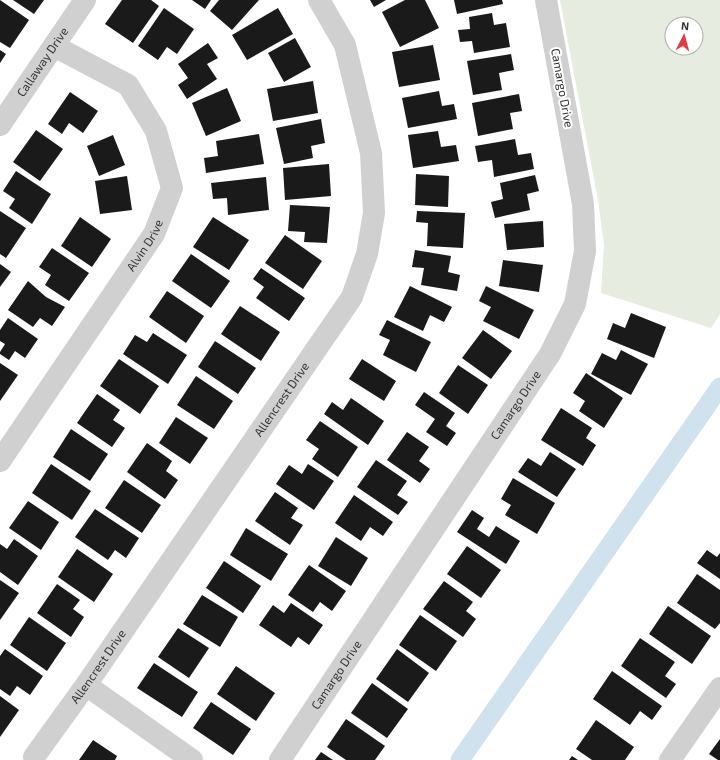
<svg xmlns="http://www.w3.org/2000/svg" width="720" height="760" font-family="'Exo 2',sans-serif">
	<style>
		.green { fill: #e6ecdf; fill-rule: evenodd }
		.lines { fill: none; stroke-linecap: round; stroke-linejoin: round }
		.canal { stroke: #cfe2ee; stroke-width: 19 }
		.building { fill: #1a1a1a }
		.minor { stroke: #d0d0d0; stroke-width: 22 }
		.labels { text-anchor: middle; stroke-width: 4; stroke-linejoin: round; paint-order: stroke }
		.street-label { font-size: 12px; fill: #333; stroke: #fff }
	</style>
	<rect width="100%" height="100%" fill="#fff"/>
	<path class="green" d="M 560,0 L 720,0 L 720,314 L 711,328 L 601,293 L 604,245 L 598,200 ZM 672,24 L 696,24 L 696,48 L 672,48 Z"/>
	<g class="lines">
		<polyline class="canal" points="460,760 720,387"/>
	</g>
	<g class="building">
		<polygon points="0,0 29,20 10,48 0,42"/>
		<polygon points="13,0 44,0 34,14"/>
		<polygon points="122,0 151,0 159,6 133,43 105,24"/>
		<polygon points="192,0 211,0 205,9"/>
		<polygon points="219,0 259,0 232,30 210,11"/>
		<polygon points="370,0 386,0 374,7"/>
		<polygon points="405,0 425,0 439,28 400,47 382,12"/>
		<polygon points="454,0 502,0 503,4 457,14"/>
		<polygon points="164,8 194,29 177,54 167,47 158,60 138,46"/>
		<polygon points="278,8 293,34 247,60 232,35"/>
		<polygon points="492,13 494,25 506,23 510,47 474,53 472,41 460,42 458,30 470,29 469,17"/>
		<polygon points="295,38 311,67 284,82 268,53"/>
		<polygon points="208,43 218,58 207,64 217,79 187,99 178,85 188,78 178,64"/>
		<polygon points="433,45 440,80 399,87 392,52"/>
		<polygon points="0,50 6,54 0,63"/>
		<polygon points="511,54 514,70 499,73 502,90 473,95 467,61"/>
		<polygon points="313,81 318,113 273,121 267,89"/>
		<polygon points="227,88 241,121 206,136 192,103"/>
		<polygon points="439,91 442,106 454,104 457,119 408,128 402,98"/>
		<polygon points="70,92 98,111 83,133 69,123 62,134 48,124"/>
		<polygon points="519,94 522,111 510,113 513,129 478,136 472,103"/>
		<polygon points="321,119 325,143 311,146 313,158 284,164 276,128"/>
		<polygon points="36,130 63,149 40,181 13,162"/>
		<polygon points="438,131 441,147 456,145 459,161 413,168 408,135"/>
		<polygon points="259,134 264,164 206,173 204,158 218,156 216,141"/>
		<polygon points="113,135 125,165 99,176 87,146"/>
		<polygon points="515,139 518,155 531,153 534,169 494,177 492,160 478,162 475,146"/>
		<polygon points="329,164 331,196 285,200 283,168"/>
		<polygon points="16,171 51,194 32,224 9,208 15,199 3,191"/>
		<polygon points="416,174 449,176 448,207 415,205"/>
		<polygon points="535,175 539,191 527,194 530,210 495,218 491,202 503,199 500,183"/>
		<polygon points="127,176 132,210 100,214 95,181"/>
		<polygon points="266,177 269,210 228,215 227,198 213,199 211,183"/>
		<polygon points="290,205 330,207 327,243 304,242 305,232 288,231"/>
		<polygon points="0,211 26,228 6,258 0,254"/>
		<polygon points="417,211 465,213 463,248 427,246 428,223 416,222"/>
		<polygon points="80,217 111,239 92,267 61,246"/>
		<polygon points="213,217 249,240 229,270 193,247"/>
		<polygon points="543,221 544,247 507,250 504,224"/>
		<polygon points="285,235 322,261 303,289 265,263"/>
		<polygon points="52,248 89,273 69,301 45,285 51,275 39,267"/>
		<polygon points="415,250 451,256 448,272 460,275 457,291 421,285 424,268 412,267"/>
		<polygon points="191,254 230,281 211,308 172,281"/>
		<polygon points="503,260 543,265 539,292 499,286"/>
		<polygon points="0,264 11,272 0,287"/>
		<polygon points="261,268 305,298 289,321 256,298 264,287 253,279"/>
		<polygon points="28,281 46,297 65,307 52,326 40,318 33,327 8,310"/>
		<polygon points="410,286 452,307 444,322 430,315 423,331 394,317"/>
		<polygon points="486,286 534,310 519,339 483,321 491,307 479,301"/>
		<polygon points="167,291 204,316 186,343 149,317"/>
		<polygon points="240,306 280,332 261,361 221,334"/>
		<polygon points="631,313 666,327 654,358 607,339 613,323 625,328"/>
		<polygon points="8,318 38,339 25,358 15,351 9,360 0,354 0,352 5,344 0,341 0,330"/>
		<polygon points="387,320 431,342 416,372 383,355 390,340 379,335"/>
		<polygon points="483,330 512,351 491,379 462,358"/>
		<polygon points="153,333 187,355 168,384 123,354 135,335 147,342"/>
		<polygon points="215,341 256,368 238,394 198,367"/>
		<polygon points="621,350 648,364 631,395 591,374 602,353 616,360"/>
		<polygon points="119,359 159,386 140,414 100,386"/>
		<polygon points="362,359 396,381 384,401 349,379"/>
		<polygon points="0,363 18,375 0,401"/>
		<polygon points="458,365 488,385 468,414 439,393"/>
		<polygon points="586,373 623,398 604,428 579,411 585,401 573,393"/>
		<polygon points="196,376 233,401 214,429 177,405"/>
		<polygon points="424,392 455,413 446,426 456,433 447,446 426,432 435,419 415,405"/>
		<polygon points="97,394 120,410 113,420 125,428 112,447 77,423"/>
		<polygon points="351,398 384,421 368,445 324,414 332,402 343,410"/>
		<polygon points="561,408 592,428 586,438 596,445 583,466 541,440"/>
		<polygon points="176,417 208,438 190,464 159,443"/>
		<polygon points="320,421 358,447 338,477 312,459 319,449 306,440"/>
		<polygon points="71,429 108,454 90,481 53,457"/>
		<polygon points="407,432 429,447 419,461 430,469 420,483 387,460"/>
		<polygon points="147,443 172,461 166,471 178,480 165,499 127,472"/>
		<polygon points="550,452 576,469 557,497 518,472 528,458 541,466"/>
		<polygon points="376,460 407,481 397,495 408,502 398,515 357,487"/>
		<polygon points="51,464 91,491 72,520 32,493"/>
		<polygon points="308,464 334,481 314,510 276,484 289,465 302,474"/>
		<polygon points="513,478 555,503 537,534 505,515 511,505 501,499"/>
		<polygon points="124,480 161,505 142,533 105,508"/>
		<polygon points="275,492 298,508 291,518 303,525 290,545 255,521"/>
		<polygon points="354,495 393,522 383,536 370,527 361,541 335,523"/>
		<polygon points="28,501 59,522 41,550 9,528"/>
		<polygon points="95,509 139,538 126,558 115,550 108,560 75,537"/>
		<polygon points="472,510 484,518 477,529 489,537 496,526 520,541 506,564 457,532"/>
		<polygon points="246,528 288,554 271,581 230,555"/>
		<polygon points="336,537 368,558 351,586 318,566"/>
		<polygon points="14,539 38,556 18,585 0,572 0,544 7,549"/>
		<polygon points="467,546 501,570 481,598 447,574"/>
		<polygon points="77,549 113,574 94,602 58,577"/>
		<polygon points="707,550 717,557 720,553 720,579 697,563"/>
		<polygon points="224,561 261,586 243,613 206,588"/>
		<polygon points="309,565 346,591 332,611 320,602 313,612 288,595"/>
		<polygon points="697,574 720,590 720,623 715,629 677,603"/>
		<polygon points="0,580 19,593 0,620"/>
		<polygon points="444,581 473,602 466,611 476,619 463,637 423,609"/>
		<polygon points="57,584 80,600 73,609 84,617 71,637 37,613"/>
		<polygon points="202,595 238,617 220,647 183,624"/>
		<polygon points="291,603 323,625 309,645 298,637 291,647 259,625 273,605 284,613"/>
		<polygon points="668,606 711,636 692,664 649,634"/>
		<polygon points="420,615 457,641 436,671 399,645"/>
		<polygon points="29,617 66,643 47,671 10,645"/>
		<polygon points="178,628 209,648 189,678 158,657"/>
		<polygon points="640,638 675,662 665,676 676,684 666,698 621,666"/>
		<polygon points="5,649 43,676 30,695 17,686 10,696 0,689 0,656"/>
		<polygon points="397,649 429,673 408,702 376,679"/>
		<polygon points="154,663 198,692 182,717 137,688"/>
		<polygon points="236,666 275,693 256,721 217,694"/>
		<polygon points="612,671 662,706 652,720 640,711 630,725 593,699"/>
		<polygon points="372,683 408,709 387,738 351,713"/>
		<polygon points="0,696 19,710 0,737"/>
		<polygon points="211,702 251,729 233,755 193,728"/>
		<polygon points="346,719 385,746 375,760 346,760 327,747"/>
		<polygon points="596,720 634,747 625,760 592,760 576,749"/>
		<polygon points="720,739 720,760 718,760 709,754"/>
		<polygon points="93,740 117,756 115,760 79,760"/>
		<polygon points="321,752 333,760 315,760"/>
		<polygon points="572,756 578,760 569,760"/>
	</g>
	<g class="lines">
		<g class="minor">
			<path id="s1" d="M 0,125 L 85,0"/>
			<path id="s2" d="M 0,461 L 154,234 L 172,188 L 156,131 L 128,85 L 54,46"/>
			<polyline points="86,685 192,760"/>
			<path id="s3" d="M 34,757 L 86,685 L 352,297 L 367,254 L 374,213 L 371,153 L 345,45 L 319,0"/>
			<path id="s4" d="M 280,760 L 550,354 L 575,304 L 585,251 L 583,204 L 546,0"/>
			<polyline points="670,760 720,688"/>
		</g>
	</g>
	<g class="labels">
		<g class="street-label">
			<text dy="4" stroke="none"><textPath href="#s1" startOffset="76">Callaway Drive</textPath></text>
			<text transform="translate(562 88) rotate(80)" y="4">Camargo Drive</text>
			<text dy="4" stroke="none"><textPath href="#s2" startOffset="260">Alvin Drive</textPath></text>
			<text dy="4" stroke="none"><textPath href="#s3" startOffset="435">Allencrest Drive</textPath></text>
			<text dy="4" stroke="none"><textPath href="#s4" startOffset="426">Camargo Drive</textPath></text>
			<text dy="4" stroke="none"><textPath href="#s3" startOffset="111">Allencrest Drive</textPath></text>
			<text dy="4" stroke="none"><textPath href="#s4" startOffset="102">Camargo Drive</textPath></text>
		</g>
	</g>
	<g transform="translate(684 36) rotate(6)"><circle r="19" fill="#ffffff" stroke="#adadad"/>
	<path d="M0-3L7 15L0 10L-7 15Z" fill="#e63946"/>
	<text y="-6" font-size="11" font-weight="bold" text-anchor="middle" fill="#333333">N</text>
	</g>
</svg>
